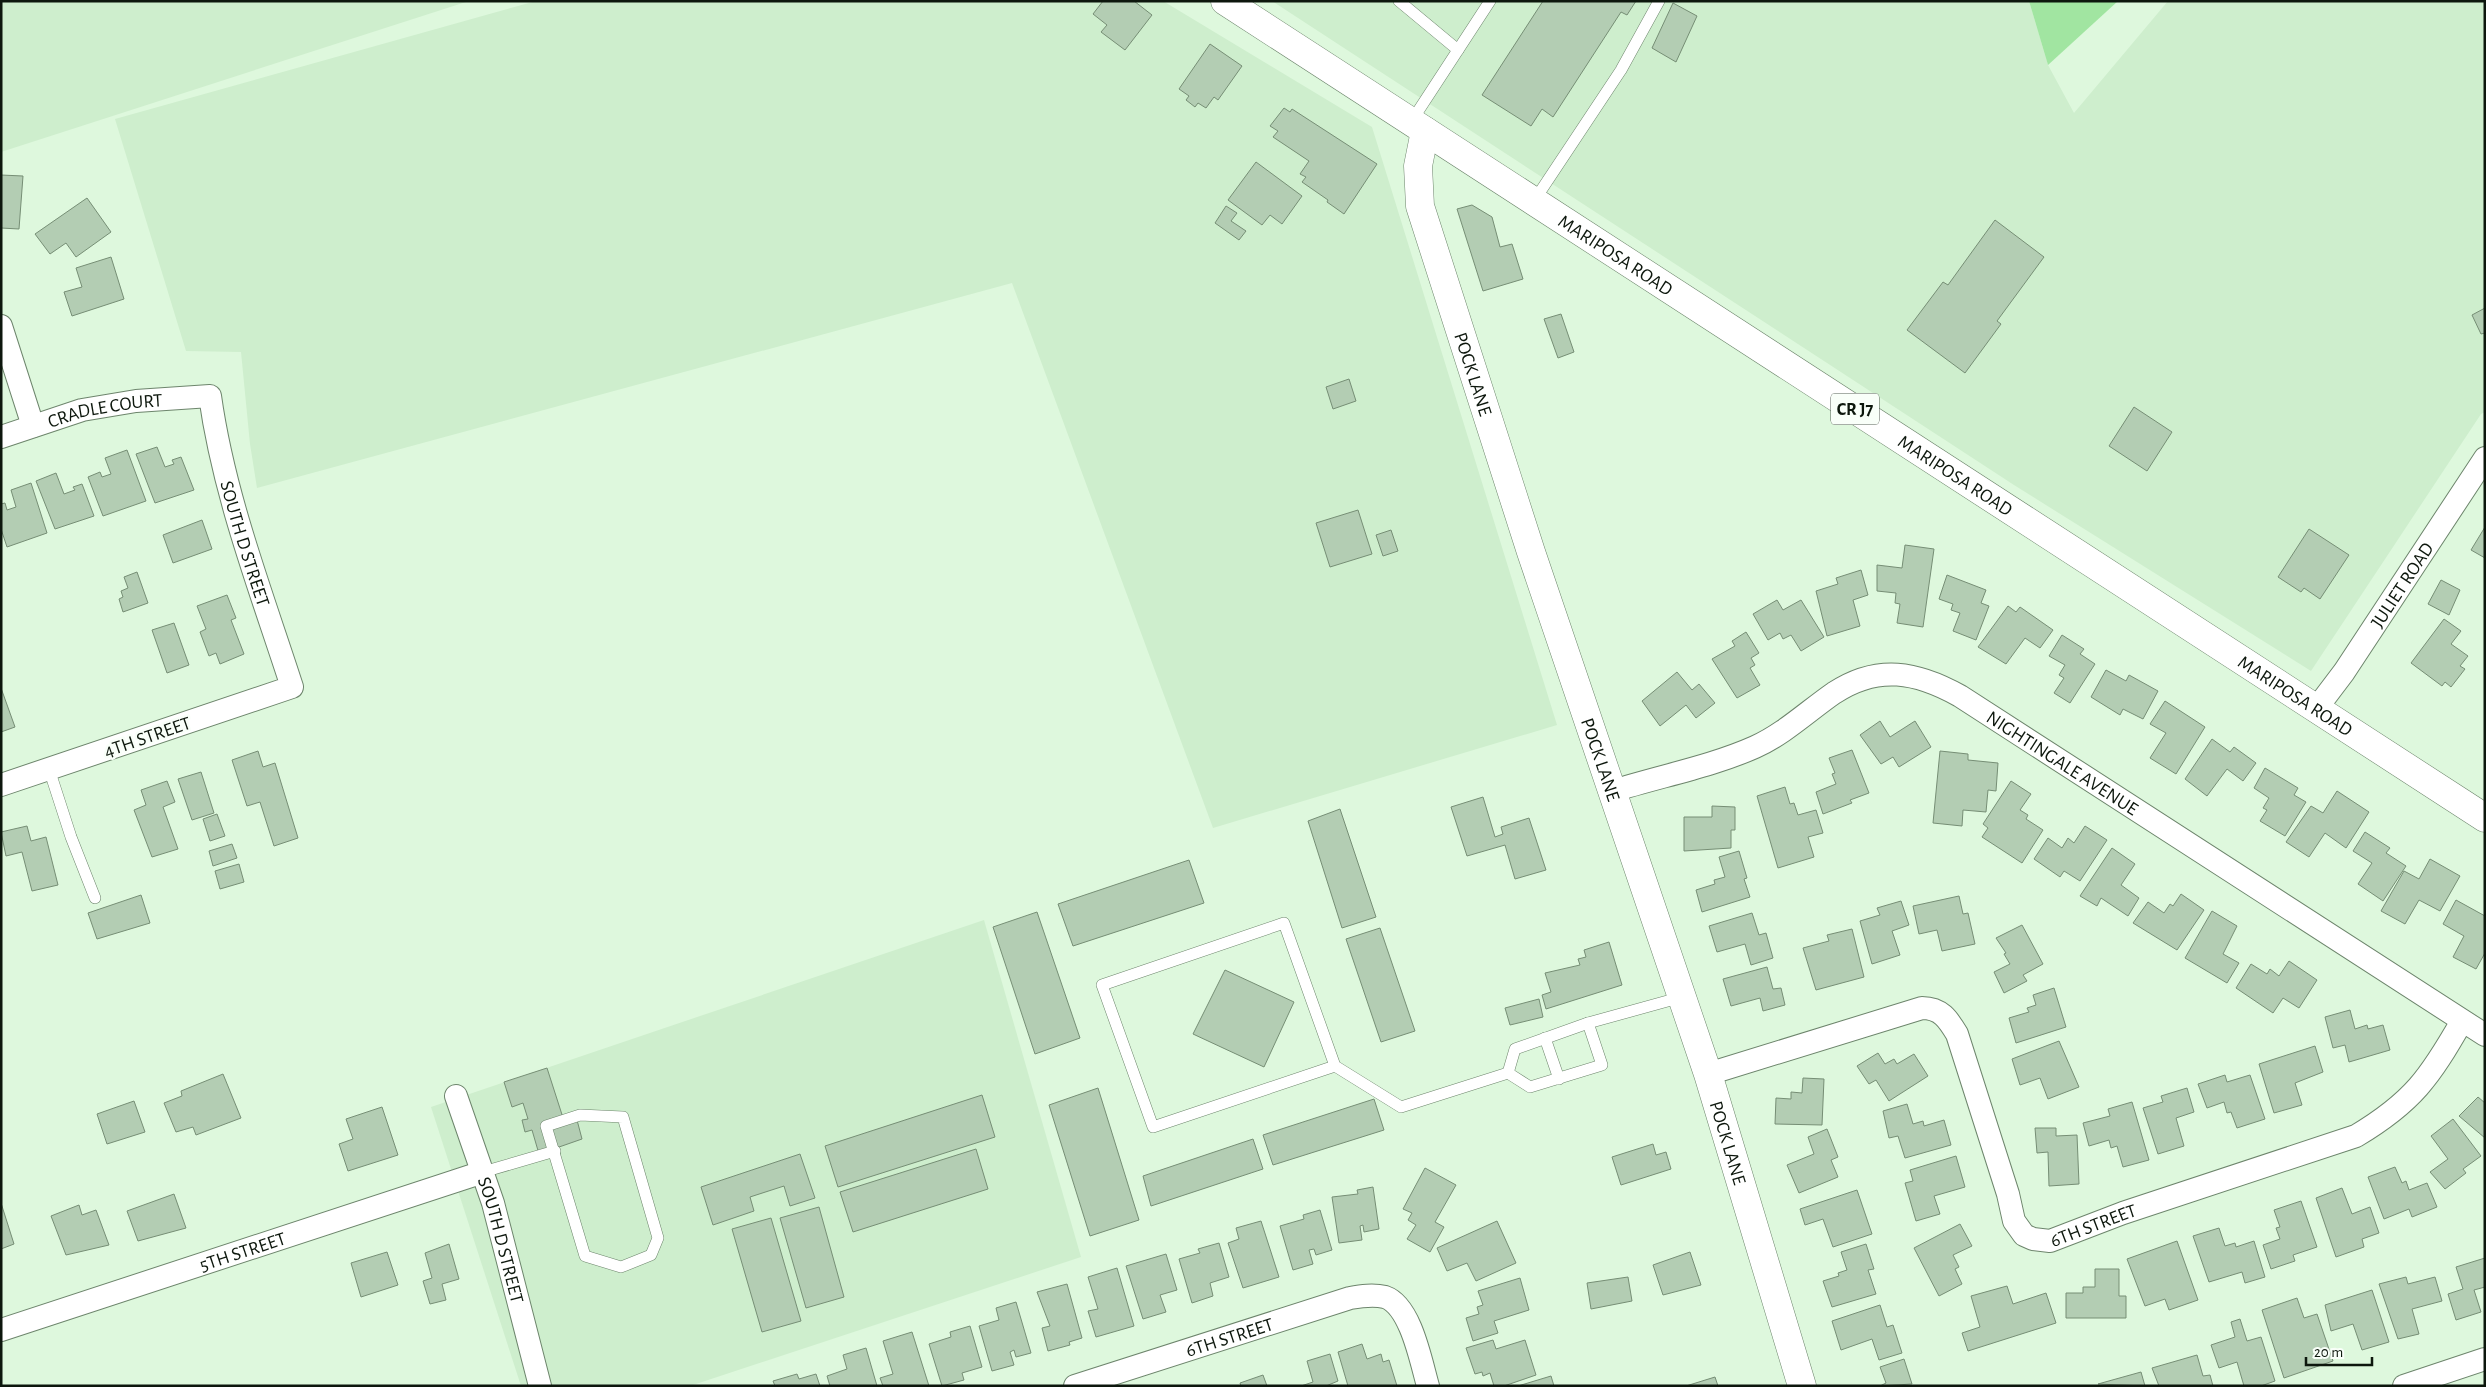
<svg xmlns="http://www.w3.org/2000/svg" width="2486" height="1387" font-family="'Alegreya Sans',sans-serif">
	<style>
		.built { fill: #ceeecd }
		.green { fill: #a1e5a1 }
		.building { fill: #b3cdb3; stroke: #768e75 }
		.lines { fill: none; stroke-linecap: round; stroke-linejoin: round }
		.service-casing { stroke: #6d856c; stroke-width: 12 }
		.minor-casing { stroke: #6d856c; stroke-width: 24 }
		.tertiary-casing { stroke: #6d856c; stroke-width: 29 }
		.primary-casing { stroke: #6d856c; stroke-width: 29 }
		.service { stroke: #fff; stroke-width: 11 }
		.minor { stroke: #fff; stroke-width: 22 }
		.tertiary { stroke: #fff; stroke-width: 28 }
		.primary { stroke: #fff; stroke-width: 28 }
		.labels { text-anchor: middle; stroke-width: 5; stroke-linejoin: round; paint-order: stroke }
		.shield { fill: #f9fff9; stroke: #545d54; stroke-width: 1 }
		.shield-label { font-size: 18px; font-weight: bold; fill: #0d170d }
		.street-label { font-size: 19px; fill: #0d170d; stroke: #f9fff9 }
	</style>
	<rect width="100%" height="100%" fill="#def8dd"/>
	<g class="built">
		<polygon points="1,1 469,1 1,152"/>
		<polygon points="536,1 1163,1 1372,127 1557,725 1213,828 1012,283 257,488 250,444 241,352 186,351 115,119"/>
		<polygon points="1272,1 2029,1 2048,65 2074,113 2168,1 2485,1 2485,412 2481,414 2311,671 2014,485"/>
		<polygon points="984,920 1081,1257 690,1386 521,1386 431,1107"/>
	</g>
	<polygon class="green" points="2029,1 2118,1 2048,65"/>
	<g class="building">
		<polygon points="1103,1 1134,1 1152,15 1125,50 1101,32 1107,25 1093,14"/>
		<polygon points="1543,1 1636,1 1627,15 1621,12 1553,117 1542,109 1531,126 1482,95"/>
		<polygon points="1673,3 1697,16 1676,62 1652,48"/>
		<polygon points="1210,44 1242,66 1218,100 1214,97 1206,108 1198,103 1195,107 1186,100 1189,96 1179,89"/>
		<polygon points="1284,108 1290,112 1292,109 1377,164 1344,214 1327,202 1328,200 1302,182 1306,177 1300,174 1309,161 1273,137 1278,131 1270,126"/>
		<polygon points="1256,162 1302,196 1282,224 1270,215 1262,225 1228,200"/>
		<polygon points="1,175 23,176 19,229 1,228"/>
		<polygon points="87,198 111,232 76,257 66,243 50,254 35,234"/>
		<polygon points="1472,205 1492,217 1500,247 1512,244 1523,279 1483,291 1457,209"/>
		<polygon points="1226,206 1237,213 1231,221 1246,231 1239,240 1215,223"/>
		<polygon points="1995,220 2044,257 1997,321 2001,324 1965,373 1907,330 1943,282 1948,285"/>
		<polygon points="111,257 124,299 72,316 64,292 82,287 76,268"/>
		<polygon points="2485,308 2485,333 2481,334 2472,315"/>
		<polygon points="1561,314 1574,352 1558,358 1544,319"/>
		<polygon points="1349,379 1356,401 1333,409 1326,387"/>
		<polygon points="2134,407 2172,432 2147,471 2109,446"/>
		<polygon points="157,447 165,467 174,464 172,460 181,457 194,490 155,503 136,454"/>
		<polygon points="127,450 146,501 103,516 88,477 100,472 102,477 111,474 105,458"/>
		<polygon points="56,473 64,494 75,490 73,487 82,484 94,516 55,529 36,481"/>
		<polygon points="31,483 47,533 7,547 1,529 1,504 5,503 7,510 16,507 11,490"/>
		<polygon points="1358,510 1372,554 1330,567 1316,523"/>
		<polygon points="202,520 212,549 173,563 163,535"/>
		<polygon points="2485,527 2485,558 2471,550"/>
		<polygon points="2309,529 2349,555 2320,599 2304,588 2301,592 2278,577"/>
		<polygon points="1391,530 1398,551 1383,556 1376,535"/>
		<polygon points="1905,545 1934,549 1923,627 1897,623 1900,604 1895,603 1896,593 1877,591 1877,565 1902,568"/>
		<polygon points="1861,570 1868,595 1853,600 1860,626 1827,636 1816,591 1838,584 1836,578"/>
		<polygon points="137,572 148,603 123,612 119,599 123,597 121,591 128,588 124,577"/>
		<polygon points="1947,575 1986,590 1981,603 1989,606 1976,640 1953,631 1960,613 1951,610 1953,604 1939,599"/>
		<polygon points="2441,580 2460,590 2449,615 2428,604"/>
		<polygon points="227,595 236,618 231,620 244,654 220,664 216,653 209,656 200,632 206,629 197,606"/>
		<polygon points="1777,600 1783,610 1801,600 1824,637 1801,651 1791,635 1783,639 1780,633 1768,640 1753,614"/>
		<polygon points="2008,606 2016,612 2020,607 2053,630 2040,648 2025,638 2006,664 1978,647"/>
		<polygon points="2444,619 2461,631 2451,644 2468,656 2460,666 2465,669 2451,687 2445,682 2442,686 2411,663"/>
		<polygon points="174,623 189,665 167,673 152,630"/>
		<polygon points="1746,632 1759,653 1751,658 1755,665 1750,668 1760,685 1737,698 1712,659 1735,646 1732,641"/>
		<polygon points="2062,635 2084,649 2080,654 2095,664 2070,703 2054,693 2064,678 2059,675 2065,665 2049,656"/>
		<polygon points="2106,670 2126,681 2129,675 2158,691 2143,719 2123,709 2120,715 2091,697"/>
		<polygon points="1677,672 1692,690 1699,684 1715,703 1696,718 1686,705 1660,726 1642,701"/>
		<polygon points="1,688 15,727 1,732"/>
		<polygon points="2165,701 2205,727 2176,774 2150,758 2166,733 2150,724"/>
		<polygon points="1880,721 1890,737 1915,721 1931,747 1899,767 1893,757 1881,764 1860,735"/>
		<polygon points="2212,739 2230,752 2234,747 2256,763 2243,781 2227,769 2207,796 2185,779"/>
		<polygon points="1852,750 1869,793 1850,800 1852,803 1823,814 1816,792 1836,784 1832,774 1835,773 1829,758"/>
		<polygon points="258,751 263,767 275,763 298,838 274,846 260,802 247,806 232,760"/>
		<polygon points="1940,751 1968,754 1968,760 1998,763 1996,791 1988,790 1986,812 1963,810 1962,826 1933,823"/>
		<polygon points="2265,768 2298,788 2294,795 2306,802 2285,836 2260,821 2267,810 2263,808 2269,798 2254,788"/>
		<polygon points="201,772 214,813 192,820 178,779"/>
		<polygon points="167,781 175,802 163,807 178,849 152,857 134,810 146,805 141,790"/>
		<polygon points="2011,781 2031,794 2020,810 2028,815 2026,819 2043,830 2022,863 1982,837 1988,828 1983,824"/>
		<polygon points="1785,787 1790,804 1794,803 1798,815 1816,810 1823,833 1808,837 1814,857 1778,868 1757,796"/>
		<polygon points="2337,791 2369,812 2346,848 2325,833 2309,857 2286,842 2311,806 2323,813"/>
		<polygon points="1483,797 1495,837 1503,834 1501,827 1529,818 1546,870 1515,879 1505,845 1467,856 1451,807"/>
		<polygon points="1712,806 1735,807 1735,830 1731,830 1731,848 1684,851 1684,817 1712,817"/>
		<polygon points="1340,809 1376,917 1342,928 1308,821"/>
		<polygon points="217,814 225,836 210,841 203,819"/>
		<polygon points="27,826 31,841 46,837 58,885 32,891 22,852 6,856 1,832"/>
		<polygon points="2085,826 2107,840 2080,881 2064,871 2060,877 2034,859 2048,838 2062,848 2068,838 2074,843"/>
		<polygon points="2365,832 2390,848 2386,853 2406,866 2383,901 2358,884 2372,863 2353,851"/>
		<polygon points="232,844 237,858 213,866 209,851"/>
		<polygon points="2112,848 2135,864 2121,885 2139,898 2128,916 2101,898 2097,906 2080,896"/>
		<polygon points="1739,851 1747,878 1744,879 1750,897 1702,912 1696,890 1715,884 1714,880 1725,877 1719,857"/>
		<polygon points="2430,859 2460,876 2440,911 2419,900 2405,924 2381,911 2404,871 2419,879"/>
		<polygon points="1189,860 1204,903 1073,946 1058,904"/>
		<polygon points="239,864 244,882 220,889 215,871"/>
		<polygon points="2181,894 2204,910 2177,950 2133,923 2148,902 2164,913 2170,904 2173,906"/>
		<polygon points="141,895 150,923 97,939 88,913"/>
		<polygon points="1959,896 1963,914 1968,913 1975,944 1942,951 1937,930 1919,934 1913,906"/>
		<polygon points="2456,900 2485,916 2485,953 2476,969 2453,957 2464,936 2443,924"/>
		<polygon points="1901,901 1909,925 1892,931 1900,955 1872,964 1860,921 1880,915 1877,908"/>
		<polygon points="2212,911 2237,926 2223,954 2239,963 2227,983 2185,958"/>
		<polygon points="1037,912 1080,1038 1035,1054 993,927"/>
		<polygon points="1752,913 1759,935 1766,933 1773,958 1751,965 1745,944 1717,952 1709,926"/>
		<polygon points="2022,925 2043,964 2023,975 2027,981 2004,993 1994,972 2010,964 2004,954 2006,953 1996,938"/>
		<polygon points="1380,928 1415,1031 1381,1042 1346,939"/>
		<polygon points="1852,929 1864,977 1816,990 1803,948 1829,941 1827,935"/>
		<polygon points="1609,942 1622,985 1546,1009 1542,995 1551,992 1545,973 1580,965 1578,959 1586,957 1584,950"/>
		<polygon points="2289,961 2317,980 2299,1008 2283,998 2273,1013 2236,988 2251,964 2267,974 2270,969 2279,976"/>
		<polygon points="1767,967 1773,989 1781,988 1785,1005 1763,1011 1760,998 1731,1006 1723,979"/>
		<polygon points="1225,970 1294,1002 1264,1067 1193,1034"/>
		<polygon points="2054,988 2066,1027 2016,1043 2009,1018 2029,1012 2027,1008 2036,1005 2033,995"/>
		<polygon points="1539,999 1543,1017 1510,1025 1505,1008"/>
		<polygon points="2350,1010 2355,1029 2367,1025 2368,1029 2383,1025 2390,1050 2349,1062 2345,1045 2333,1048 2325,1017"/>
		<polygon points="2059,1041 2079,1087 2048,1099 2040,1078 2020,1085 2012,1059"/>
		<polygon points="2315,1046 2323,1072 2295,1083 2302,1105 2274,1113 2259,1064"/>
		<polygon points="1878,1053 1885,1064 1894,1059 1897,1064 1914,1054 1928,1076 1889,1101 1876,1080 1869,1084 1857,1066"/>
		<polygon points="547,1068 565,1124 577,1120 582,1139 539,1154 532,1130 525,1132 522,1120 528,1119 523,1103 512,1107 504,1082"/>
		<polygon points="223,1074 241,1118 196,1135 193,1127 176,1132 164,1103 182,1096 181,1091"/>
		<polygon points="2225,1075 2227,1082 2250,1075 2265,1119 2237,1128 2231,1112 2227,1113 2224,1102 2207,1108 2198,1084"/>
		<polygon points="1803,1078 1824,1079 1822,1125 1775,1124 1776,1098 1791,1099 1791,1092 1802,1093"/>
		<polygon points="1098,1088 1139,1220 1090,1236 1049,1105"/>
		<polygon points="2187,1088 2194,1112 2176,1118 2184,1146 2158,1154 2143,1108 2163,1102 2161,1096"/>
		<polygon points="982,1095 995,1137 838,1187 825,1146"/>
		<polygon points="2478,1097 2485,1103 2485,1138 2459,1116"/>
		<polygon points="1374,1099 1384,1130 1273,1165 1263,1135"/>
		<polygon points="134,1101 145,1132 107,1144 97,1114"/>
		<polygon points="2132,1102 2149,1160 2123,1167 2117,1146 2111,1148 2109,1140 2089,1146 2083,1123 2110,1116 2108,1109"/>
		<polygon points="1907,1104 1913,1124 1923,1121 1924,1126 1944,1120 1951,1145 1905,1158 1898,1136 1889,1138 1883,1111"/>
		<polygon points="382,1107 398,1155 348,1171 339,1144 353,1139 346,1119"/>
		<polygon points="2453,1119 2481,1156 2463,1169 2466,1173 2445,1189 2430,1172 2448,1159 2431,1136"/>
		<polygon points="2035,1128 2056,1128 2056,1136 2077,1135 2079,1184 2049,1186 2048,1152 2037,1153"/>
		<polygon points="1827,1129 1838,1157 1831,1160 1838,1177 1799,1193 1787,1165 1814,1154 1808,1137"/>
		<polygon points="1253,1139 1263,1169 1151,1206 1143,1176"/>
		<polygon points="1653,1144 1656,1155 1666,1152 1671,1169 1621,1185 1612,1157"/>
		<polygon points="976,1149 988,1189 853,1232 840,1192"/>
		<polygon points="800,1154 815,1198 790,1206 784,1186 750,1197 754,1211 713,1225 701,1187"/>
		<polygon points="1956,1156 1965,1187 1934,1196 1940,1214 1916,1221 1905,1183 1913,1181 1910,1170"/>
		<polygon points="2395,1167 2402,1183 2406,1181 2409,1190 2427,1183 2437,1207 2412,1217 2409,1209 2384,1219 2368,1177"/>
		<polygon points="1425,1168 1456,1185 1435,1222 1444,1227 1430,1252 1407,1239 1416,1225 1408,1220 1412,1213 1403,1209"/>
		<polygon points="1373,1187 1379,1229 1364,1232 1363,1225 1360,1226 1362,1240 1339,1243 1332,1197 1358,1194 1357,1190"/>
		<polygon points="2342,1188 2352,1214 2370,1207 2379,1233 2362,1239 2364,1247 2336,1257 2316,1198"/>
		<polygon points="1857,1190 1872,1234 1833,1247 1823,1219 1805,1225 1800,1209"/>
		<polygon points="174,1194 186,1228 138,1241 127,1211"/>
		<polygon points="2301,1201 2317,1247 2293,1255 2295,1261 2271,1269 2263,1245 2280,1239 2276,1228 2280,1227 2274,1210"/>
		<polygon points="1,1203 14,1244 1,1249"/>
		<polygon points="79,1205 82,1215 96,1210 109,1245 66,1255 51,1216"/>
		<polygon points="819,1207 844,1297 806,1308 780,1218"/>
		<polygon points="1320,1210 1332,1250 1316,1255 1314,1249 1309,1250 1313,1264 1293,1270 1280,1226 1304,1219 1303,1215"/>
		<polygon points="771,1218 801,1321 762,1332 732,1229"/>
		<polygon points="1261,1221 1279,1277 1243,1288 1228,1243 1239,1239 1236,1228"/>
		<polygon points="1497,1221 1516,1263 1476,1281 1467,1263 1447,1271 1437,1248"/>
		<polygon points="1960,1224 1972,1246 1953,1255 1959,1267 1955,1269 1962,1284 1939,1296 1914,1248"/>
		<polygon points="2219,1228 2225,1246 2235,1243 2236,1247 2254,1241 2265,1277 2245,1283 2242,1272 2209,1282 2193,1236"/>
		<polygon points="2177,1241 2198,1300 2169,1310 2165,1299 2145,1306 2127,1259"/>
		<polygon points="1219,1243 1229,1277 1210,1283 1213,1296 1192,1303 1179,1259 1200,1253 1198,1249"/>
		<polygon points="449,1244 459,1279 442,1284 446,1300 430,1304 423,1281 432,1278 425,1253"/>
		<polygon points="1866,1244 1874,1269 1868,1270 1876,1294 1832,1307 1823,1281 1839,1276 1838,1273 1847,1270 1841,1252"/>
		<polygon points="387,1252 398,1285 361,1297 351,1263"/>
		<polygon points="1690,1252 1701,1285 1663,1295 1653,1265"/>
		<polygon points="1166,1254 1177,1290 1160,1295 1166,1312 1143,1319 1126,1266"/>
		<polygon points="2485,1258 2485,1287 2474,1290 2481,1312 2456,1320 2448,1294 2463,1289 2456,1267"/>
		<polygon points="1117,1268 1134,1326 1096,1337 1088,1311 1098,1309 1088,1277"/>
		<polygon points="2095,1269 2119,1269 2119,1296 2126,1296 2126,1318 2066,1318 2066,1293 2083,1293 2083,1287 2095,1287"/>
		<polygon points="1628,1277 1632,1301 1591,1309 1587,1283"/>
		<polygon points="2406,1277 2408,1284 2435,1277 2442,1301 2412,1309 2419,1334 2398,1339 2379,1284"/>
		<polygon points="1520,1278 1529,1310 1494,1321 1498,1333 1473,1341 1466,1318 1479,1314 1477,1307 1483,1305 1478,1291"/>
		<polygon points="1067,1284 1082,1338 1069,1342 1070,1345 1048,1351 1042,1328 1050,1326 1037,1292"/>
		<polygon points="2007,1286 2013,1304 2046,1293 2056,1323 1968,1351 1962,1333 1980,1327 1971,1296"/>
		<polygon points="2372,1290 2389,1342 2362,1350 2353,1324 2331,1331 2325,1305"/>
		<polygon points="2297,1298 2304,1318 2317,1314 2333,1361 2284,1378 2262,1310"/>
		<polygon points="1016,1302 1031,1353 1016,1357 1014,1350 1010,1352 1014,1365 992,1371 979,1326 999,1320 996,1308"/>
		<polygon points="1880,1305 1887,1327 1893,1325 1902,1353 1879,1360 1872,1339 1841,1350 1832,1321"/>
		<polygon points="2240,1319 2247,1341 2261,1337 2275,1381 2261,1386 2244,1386 2237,1362 2219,1368 2211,1345 2235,1337 2231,1322"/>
		<polygon points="970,1326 982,1367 962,1373 964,1380 942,1386 929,1344 951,1337 950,1332"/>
		<polygon points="912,1332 929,1386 883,1386 880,1378 893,1374 883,1341"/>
		<polygon points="1493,1340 1496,1349 1525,1340 1536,1375 1504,1386 1494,1386 1490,1373 1483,1376 1482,1372 1475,1374 1466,1348"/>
		<polygon points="1362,1344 1367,1359 1381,1354 1383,1362 1389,1360 1397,1386 1348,1386 1338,1352"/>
		<polygon points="866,1348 877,1386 830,1386 827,1376 847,1369 843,1355"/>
		<polygon points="1330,1354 1338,1381 1326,1386 1301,1386 1313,1382 1307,1361"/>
		<polygon points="2197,1355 2203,1376 2210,1375 2213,1386 2159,1386 2152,1368"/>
		<polygon points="1904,1359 1912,1384 1880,1386 1886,1383 1880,1367"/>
		<polygon points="2141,1372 2145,1386 2098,1384"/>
		<polygon points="797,1374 799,1379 816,1374 820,1386 775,1386 773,1381"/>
		<polygon points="1263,1375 1267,1386 1241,1386 1240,1383"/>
		<polygon points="1551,1376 1554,1386 1518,1386"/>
		<polygon points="1715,1377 1718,1386 1686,1386"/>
	</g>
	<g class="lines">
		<defs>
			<g id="service">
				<polyline points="1399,1 1458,50"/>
				<polyline points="1411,122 1490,1"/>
				<polyline points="1534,201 1621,70 1659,1"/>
				<polyline points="49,769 71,837 95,898"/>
				<polyline points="1545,1038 1559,1079"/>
				<polyline points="1335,1066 1153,1127 1102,985 1284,923 1335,1066 1401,1107 1508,1073"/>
				<polyline points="1508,1073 1515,1049 1588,1023 1682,997"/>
				<polyline points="1508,1073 1530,1087 1602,1065 1588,1023"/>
				<polygon points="580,1115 623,1117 658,1238 651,1255 621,1267 585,1256 546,1126"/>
				<polyline points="483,1172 555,1151"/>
			</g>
			<g id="minor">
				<polyline points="1,326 33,426"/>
				<path id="s1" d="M 1,437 L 82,410 L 136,401 L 210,396 C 224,496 261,591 292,687 L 1,785"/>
				<path id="s2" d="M 2316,709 L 2344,672 L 2485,458"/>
				<path id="s3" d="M 1613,791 C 1660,776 1710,767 1755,747 C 1784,734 1808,711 1834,693 C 1878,664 1917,672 1960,696 L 2485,1035"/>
				<path id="s4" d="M 1708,1074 L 1922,1008 C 1941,1008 1948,1019 1957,1034 L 2008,1194 L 2014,1221 L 2024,1235 L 2033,1239 L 2050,1241 L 2123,1213 L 2356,1136 C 2413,1102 2430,1077 2462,1021"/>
				<path id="s5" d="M 456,1096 L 493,1203 L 540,1386"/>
				<path id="s6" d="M 1,1330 L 483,1172"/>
				<path id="s7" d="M 1075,1386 L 1350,1298 C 1361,1296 1373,1294 1385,1297 C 1411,1306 1421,1362 1428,1386"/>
				<polyline points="2404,1386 2485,1359"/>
			</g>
			<g id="tertiary">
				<path id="s8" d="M 1425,131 L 1418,166 L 1420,206 L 1531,552 L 1708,1074 L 1802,1386"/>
			</g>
			<g id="primary">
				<path id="s9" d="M 1225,1 L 2485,818"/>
			</g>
		</defs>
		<use href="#service" class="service-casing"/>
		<use href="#minor" class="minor-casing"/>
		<use href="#tertiary" class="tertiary-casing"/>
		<use href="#primary" class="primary-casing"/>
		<use href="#service" class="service"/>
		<use href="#minor" class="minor"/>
		<use href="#tertiary" class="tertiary"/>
		<use href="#primary" class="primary"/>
	</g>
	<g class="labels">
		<rect class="shield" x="1831" y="393.5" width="48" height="31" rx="4"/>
		<g class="shield-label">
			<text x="1855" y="415">CR J7</text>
		</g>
		<g class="street-label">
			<text dy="7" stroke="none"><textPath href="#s9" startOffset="466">MARIPOSA ROAD</textPath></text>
			<text dy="7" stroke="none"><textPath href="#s8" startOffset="252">POCK LANE</textPath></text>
			<text dy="7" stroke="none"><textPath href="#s1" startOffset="108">CRADLE COURT</textPath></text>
			<text dy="7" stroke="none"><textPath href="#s9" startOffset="871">MARIPOSA ROAD</textPath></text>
			<text dy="7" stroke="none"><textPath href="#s1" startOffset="366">SOUTH D STREET</textPath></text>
			<text dy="7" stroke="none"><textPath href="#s2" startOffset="151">JULIET ROAD</textPath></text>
			<text dy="7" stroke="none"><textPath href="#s9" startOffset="1276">MARIPOSA ROAD</textPath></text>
			<text transform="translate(147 736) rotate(-19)" y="7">4TH STREET</text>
			<text dy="7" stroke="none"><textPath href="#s8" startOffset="658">POCK LANE</textPath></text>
			<text dy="7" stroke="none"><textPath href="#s3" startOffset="501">NIGHTINGALE AVENUE</textPath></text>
			<text dy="7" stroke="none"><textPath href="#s8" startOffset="1062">POCK LANE</textPath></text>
			<text dy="7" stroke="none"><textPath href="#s4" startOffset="556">6TH STREET</textPath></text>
			<text dy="7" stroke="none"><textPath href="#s5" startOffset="151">SOUTH D STREET</textPath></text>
			<text dy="7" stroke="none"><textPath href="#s6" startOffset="254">5TH STREET</textPath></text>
			<text dy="7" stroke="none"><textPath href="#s7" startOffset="162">6TH STREET</textPath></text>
		</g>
	</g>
	<rect width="2486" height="1387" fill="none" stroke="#0d170d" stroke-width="5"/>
	<path d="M2306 1357v8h66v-8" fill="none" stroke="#0d170d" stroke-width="2.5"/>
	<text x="2314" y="1357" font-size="15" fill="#0d170d" stroke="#f9fff9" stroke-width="4" paint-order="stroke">20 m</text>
</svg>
